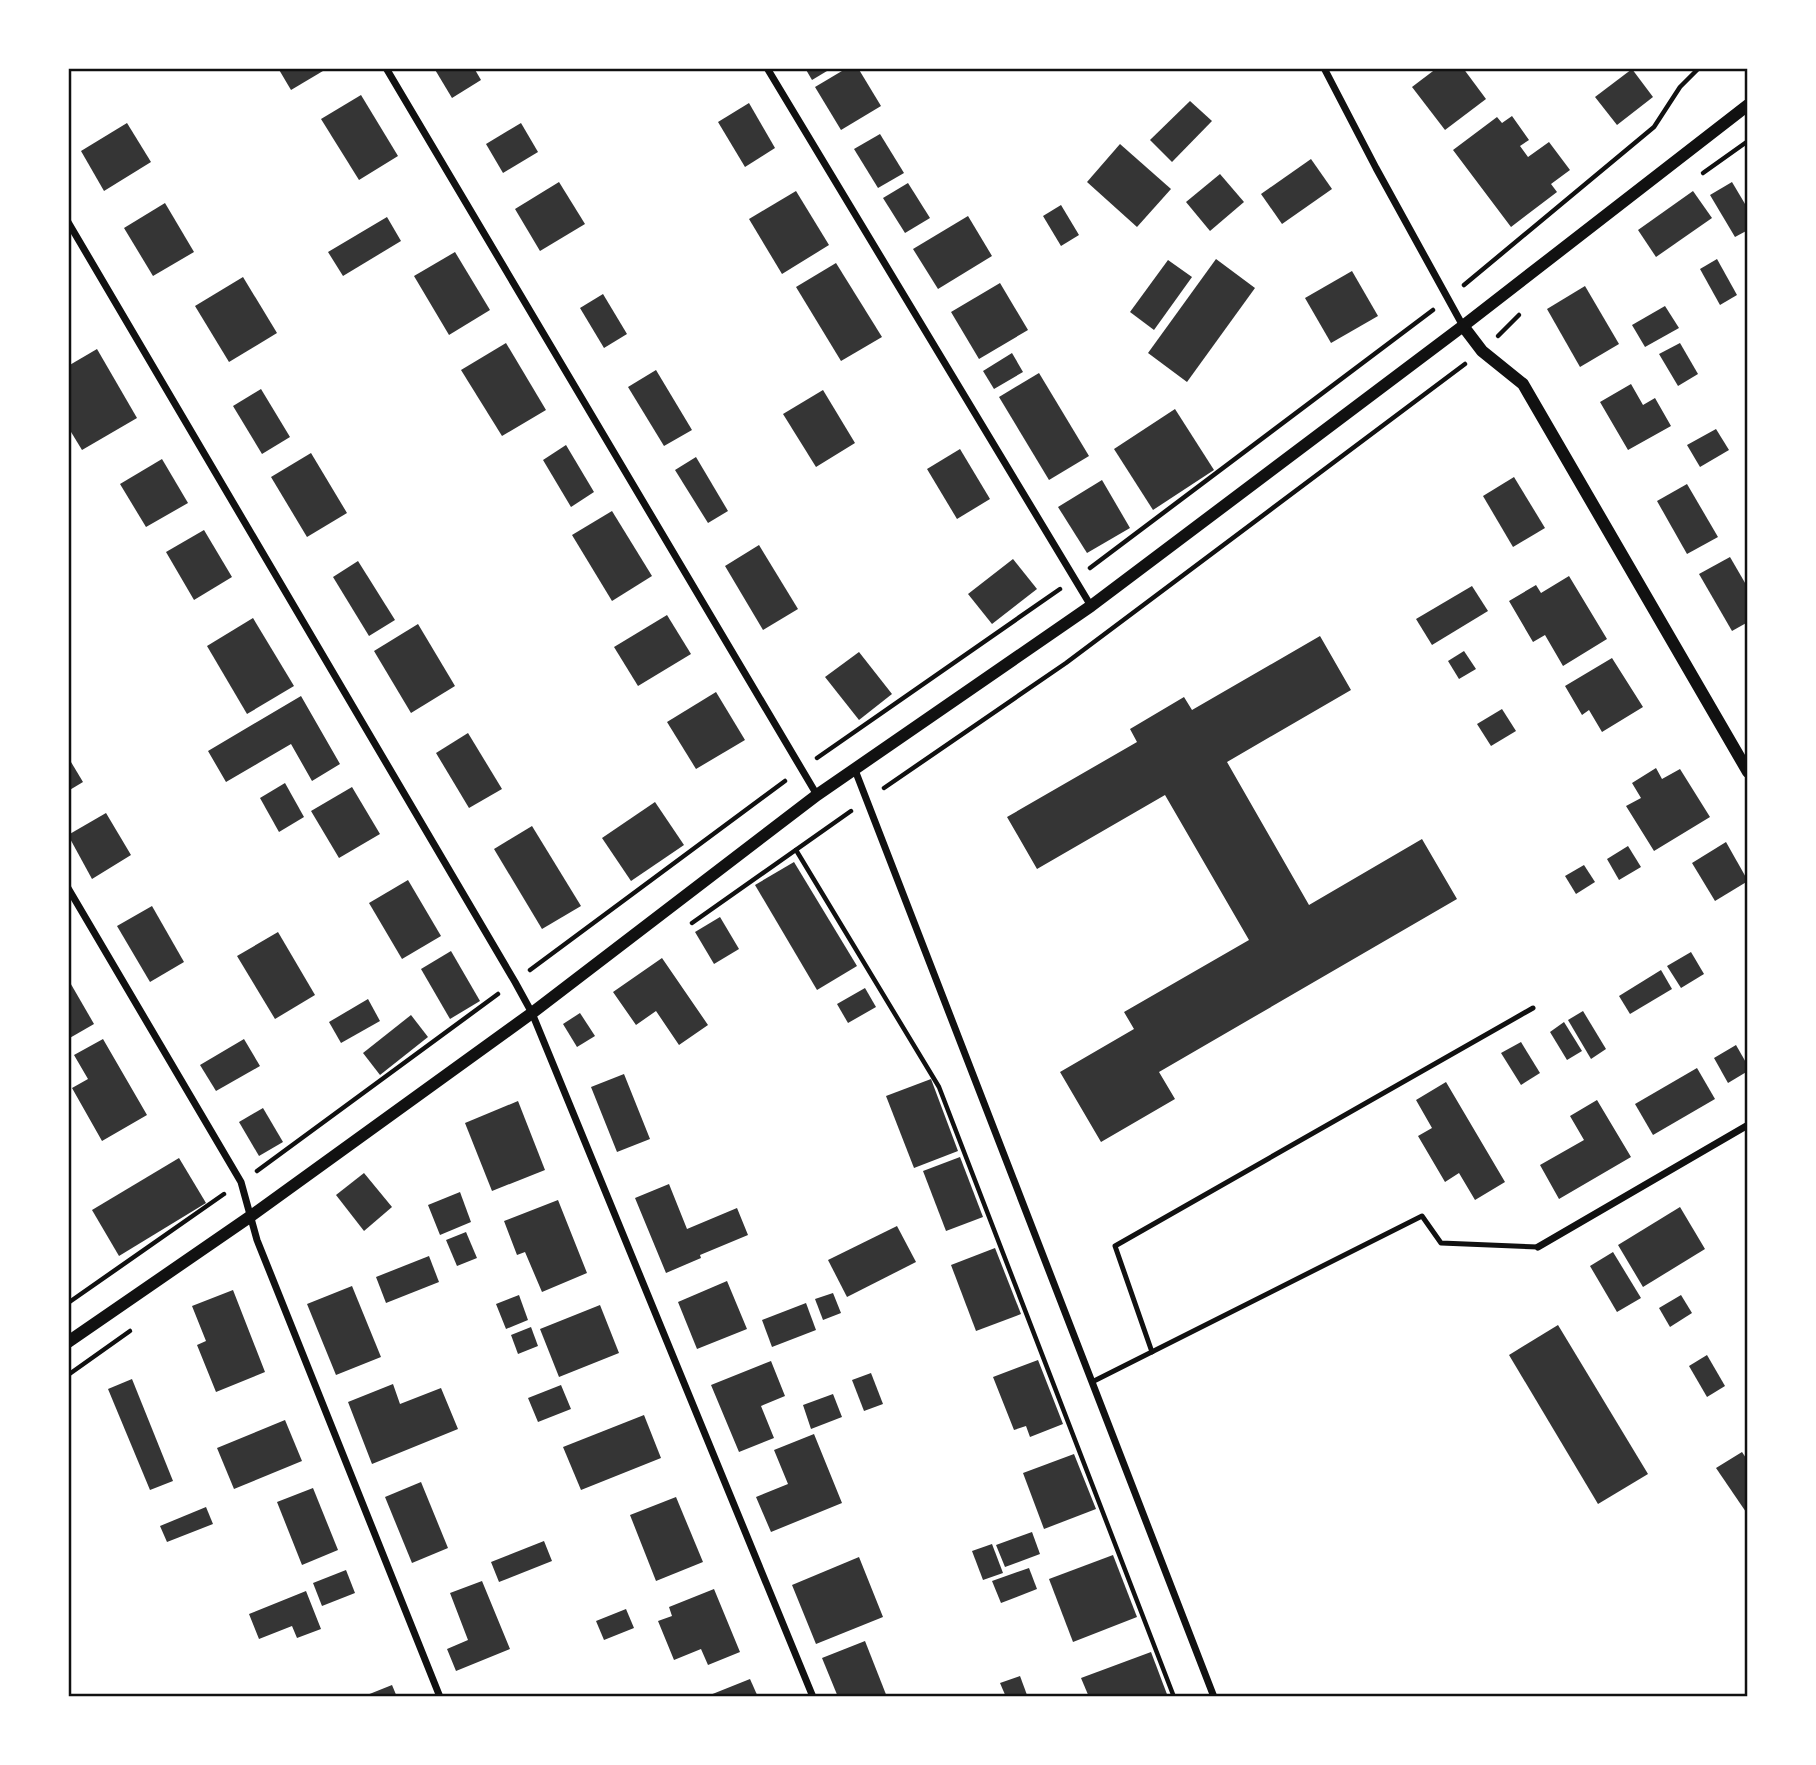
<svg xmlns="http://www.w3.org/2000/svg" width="1816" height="1765" font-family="'Work Sans',sans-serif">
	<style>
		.building { fill: #353535 }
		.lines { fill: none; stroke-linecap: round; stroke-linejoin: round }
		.path { stroke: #111; stroke-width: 4.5 }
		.service { stroke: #111; stroke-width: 5 }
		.minor { stroke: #111; stroke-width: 7 }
		.tertiary { stroke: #111; stroke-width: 12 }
		.neatline { fill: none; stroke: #111; stroke-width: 2.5 }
	</style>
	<rect width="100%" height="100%" fill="#fff"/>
	<g class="building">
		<polygon points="278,68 328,68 291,90"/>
		<polygon points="434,68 474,68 481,80 452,98"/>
		<polygon points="805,68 832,68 812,80"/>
		<polygon points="847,68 858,68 881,106 841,130 815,87"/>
		<polygon points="1437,68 1463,68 1486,99 1445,130 1412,87"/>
		<polygon points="1632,69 1653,97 1617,125 1595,97"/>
		<polygon points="361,95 398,156 359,180 321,119"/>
		<polygon points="1190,101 1212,121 1172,162 1150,140"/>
		<polygon points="749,103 775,148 745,167 718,122"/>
		<polygon points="1512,116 1529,140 1520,146 1528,157 1549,142 1570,170 1551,184 1557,192 1511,227 1453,150 1497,117 1502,123"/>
		<polygon points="127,123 151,162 104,191 81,151"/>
		<polygon points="521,123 538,152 503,173 486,144"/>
		<polygon points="880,134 904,173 878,188 854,149"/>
		<polygon points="1120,144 1171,189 1137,227 1087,182"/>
		<polygon points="1311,159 1332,189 1282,224 1261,194"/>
		<polygon points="1220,174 1244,202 1210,231 1186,202"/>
		<polygon points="559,182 585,224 540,251 515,209"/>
		<polygon points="1732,182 1748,209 1748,230 1735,237 1710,195"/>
		<polygon points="908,183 930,218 905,233 883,198"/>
		<polygon points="796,191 829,245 782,274 749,219"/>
		<polygon points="1693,191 1712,218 1656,257 1638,230"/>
		<polygon points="165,203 194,252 153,276 124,228"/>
		<polygon points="1061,205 1079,235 1061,246 1043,216"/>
		<polygon points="968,216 992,256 938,289 913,249"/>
		<polygon points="387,217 401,241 343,276 328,252"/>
		<polygon points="455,252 490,310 449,335 414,276"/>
		<polygon points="1216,259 1255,288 1187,382 1148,353"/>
		<polygon points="1717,259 1737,295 1720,305 1700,269"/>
		<polygon points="1168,260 1192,277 1154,330 1130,312"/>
		<polygon points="836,263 882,337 841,361 796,287"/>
		<polygon points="1352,271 1378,316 1331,343 1305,298"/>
		<polygon points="243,277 277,333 229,362 195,306"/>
		<polygon points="1000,283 1028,330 979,359 951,312"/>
		<polygon points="1585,286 1619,344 1580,367 1547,309"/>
		<polygon points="603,294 627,334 604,348 580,308"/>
		<polygon points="1665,306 1679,328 1645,347 1632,325"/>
		<polygon points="506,343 546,410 502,436 461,370"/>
		<polygon points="1680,343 1698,374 1678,386 1659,354"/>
		<polygon points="97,349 137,418 82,450 68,427 68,366"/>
		<polygon points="1012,353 1023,372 994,389 983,371"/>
		<polygon points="656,370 692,430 664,446 628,387"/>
		<polygon points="1039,373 1089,456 1049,480 999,397"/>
		<polygon points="1631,384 1643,405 1655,398 1671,426 1628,450 1600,402"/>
		<polygon points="261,389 290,437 262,454 233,406"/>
		<polygon points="823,390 855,443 816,467 783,414"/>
		<polygon points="1175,409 1214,470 1153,510 1114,449"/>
		<polygon points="1716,429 1729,450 1700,467 1687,445"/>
		<polygon points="566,445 594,492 571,507 543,460"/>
		<polygon points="960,449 990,499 957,519 927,469"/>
		<polygon points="311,453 347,513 307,537 271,477"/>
		<polygon points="696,457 728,511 708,523 675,470"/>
		<polygon points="162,459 188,503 146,527 120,484"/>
		<polygon points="1514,477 1545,528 1513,547 1483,496"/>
		<polygon points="1102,480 1130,528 1087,553 1058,507"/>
		<polygon points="1687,484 1718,537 1687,554 1657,501"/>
		<polygon points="612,511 652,576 612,601 572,535"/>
		<polygon points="204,530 232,577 194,600 166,552"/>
		<polygon points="759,545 798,609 763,630 725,566"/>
		<polygon points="1730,557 1748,588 1748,622 1732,631 1699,574"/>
		<polygon points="1013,559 1037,589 992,624 968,594"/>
		<polygon points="358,561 395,620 369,636 333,577"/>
		<polygon points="1569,576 1607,639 1563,666 1545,635 1533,642 1509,601 1536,585 1541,593"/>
		<polygon points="1472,586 1488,611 1432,645 1416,619"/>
		<polygon points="667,615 691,654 638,686 614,647"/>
		<polygon points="253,618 294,686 247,714 207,646"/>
		<polygon points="418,624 455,686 411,713 374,651"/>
		<polygon points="1320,636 1351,690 1227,762 1309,905 1422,839 1457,899 1159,1072 1175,1099 1101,1142 1060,1072 1134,1029 1124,1012 1249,940 1165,795 1037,869 1007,817 1137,742 1130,729 1184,697 1192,710"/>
		<polygon points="1464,651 1476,669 1459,679 1448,661"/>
		<polygon points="859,652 892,694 859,720 825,677"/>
		<polygon points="1612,658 1643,707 1602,732 1589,710 1582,715 1565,686"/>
		<polygon points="716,692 745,740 696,769 667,722"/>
		<polygon points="301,696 340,764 312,781 291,744 226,782 208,751"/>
		<polygon points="1502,709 1516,731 1491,746 1477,724"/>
		<polygon points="468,733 502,789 469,808 436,753"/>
		<polygon points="68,757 83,782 68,791"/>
		<polygon points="1656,768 1662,779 1680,769 1710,817 1654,851 1626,806 1641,798 1632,783"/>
		<polygon points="285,783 304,817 279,832 260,798"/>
		<polygon points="352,787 380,834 339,858 311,811"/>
		<polygon points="655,802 684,845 631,881 602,838"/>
		<polygon points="106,813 131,855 92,879 68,835"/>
		<polygon points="532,826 581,906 542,929 494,849"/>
		<polygon points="1726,842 1748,881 1715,901 1692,863"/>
		<polygon points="1628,846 1641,867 1619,880 1607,859"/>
		<polygon points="794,862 857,966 817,990 755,885"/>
		<polygon points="1584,865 1595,882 1576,894 1565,876"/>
		<polygon points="408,880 441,936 402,959 369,903"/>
		<polygon points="152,906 184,962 150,982 117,926"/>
		<polygon points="720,917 739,949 714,964 695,932"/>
		<polygon points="278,932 315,995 275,1019 237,956"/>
		<polygon points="451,951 480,1001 450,1019 421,969"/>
		<polygon points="1691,952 1704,974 1681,988 1667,966"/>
		<polygon points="662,958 708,1025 679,1045 656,1011 636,1025 613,992"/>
		<polygon points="1661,970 1672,989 1630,1014 1619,996"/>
		<polygon points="68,979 94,1024 68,1039"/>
		<polygon points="865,988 876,1007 848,1023 837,1004"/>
		<polygon points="368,999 380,1021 341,1043 329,1022"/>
		<polygon points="1583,1011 1606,1049 1591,1059 1568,1020"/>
		<polygon points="580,1013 595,1036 577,1047 563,1024"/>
		<polygon points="411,1015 428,1037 380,1075 363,1053"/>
		<polygon points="1564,1022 1582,1051 1567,1060 1550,1032"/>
		<polygon points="103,1039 147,1115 102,1141 72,1088 88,1079 74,1055"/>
		<polygon points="244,1039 260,1066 216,1091 200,1065"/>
		<polygon points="1521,1042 1540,1073 1521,1085 1501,1053"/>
		<polygon points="1736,1045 1748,1066 1748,1071 1728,1083 1714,1058"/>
		<polygon points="1697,1068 1715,1099 1653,1135 1635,1104"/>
		<polygon points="624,1074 650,1139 617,1152 591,1087"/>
		<polygon points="931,1079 958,1151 914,1168 886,1096"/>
		<polygon points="1446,1082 1505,1182 1475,1200 1459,1173 1445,1182 1418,1136 1432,1128 1416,1100"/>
		<polygon points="1597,1100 1631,1157 1559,1199 1540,1165 1584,1140 1570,1116"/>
		<polygon points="518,1101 545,1170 492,1191 465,1123"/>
		<polygon points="263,1108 283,1142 259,1156 239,1122"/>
		<polygon points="960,1157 983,1217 946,1231 923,1171"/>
		<polygon points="179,1158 206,1203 119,1256 92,1210"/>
		<polygon points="364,1173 392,1207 364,1231 336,1195"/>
		<polygon points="669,1184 687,1229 737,1208 748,1235 700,1255 701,1258 666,1273 635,1198"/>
		<polygon points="460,1192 471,1222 440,1235 428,1205"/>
		<polygon points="558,1200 587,1273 542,1292 525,1252 517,1255 504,1221"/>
		<polygon points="1680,1207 1705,1249 1643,1287 1618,1245"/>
		<polygon points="897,1226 916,1262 847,1297 828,1260"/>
		<polygon points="466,1232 477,1258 457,1266 446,1240"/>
		<polygon points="995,1248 1021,1314 976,1331 951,1265"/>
		<polygon points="1613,1252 1641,1298 1617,1312 1590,1266"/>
		<polygon points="429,1256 439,1282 386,1303 376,1277"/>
		<polygon points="727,1281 747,1329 697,1349 678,1302"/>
		<polygon points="352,1286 381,1357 336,1375 307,1304"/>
		<polygon points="233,1290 265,1372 216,1392 197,1345 206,1341 192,1306"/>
		<polygon points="833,1293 841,1313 823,1320 815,1299"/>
		<polygon points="519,1295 528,1320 506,1329 496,1304"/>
		<polygon points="1681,1295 1692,1313 1670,1327 1659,1308"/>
		<polygon points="806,1303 816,1330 772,1347 762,1320"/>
		<polygon points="600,1305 619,1353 559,1377 540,1329"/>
		<polygon points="1558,1325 1648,1474 1598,1504 1509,1355"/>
		<polygon points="531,1327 538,1346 518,1354 511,1335"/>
		<polygon points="1707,1355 1725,1386 1707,1397 1689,1366"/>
		<polygon points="1038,1360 1063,1424 1030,1437 1026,1426 1014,1430 993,1377"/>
		<polygon points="771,1361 785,1396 761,1406 774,1438 739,1452 711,1385"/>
		<polygon points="871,1373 883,1404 864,1411 852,1380"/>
		<polygon points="132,1379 173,1481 150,1490 108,1389"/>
		<polygon points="393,1384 400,1404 441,1388 458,1429 372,1464 348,1402"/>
		<polygon points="561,1385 571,1409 538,1422 528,1398"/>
		<polygon points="833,1394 842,1417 811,1429 803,1405"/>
		<polygon points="644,1415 661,1458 581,1490 563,1447"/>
		<polygon points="285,1420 302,1461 234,1489 217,1448"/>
		<polygon points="814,1434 842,1503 771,1532 756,1497 788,1484 774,1450"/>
		<polygon points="1742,1452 1748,1461 1748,1515 1716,1468"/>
		<polygon points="1074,1454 1096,1509 1044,1529 1023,1473"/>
		<polygon points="421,1482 448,1548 412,1563 385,1497"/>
		<polygon points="313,1488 338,1550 302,1565 277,1502"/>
		<polygon points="676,1497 703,1562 656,1581 630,1515"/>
		<polygon points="206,1507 213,1524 167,1542 160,1526"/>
		<polygon points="1032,1532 1040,1554 1005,1567 996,1545"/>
		<polygon points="544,1541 552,1561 499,1582 491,1562"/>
		<polygon points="992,1544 1003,1573 983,1580 972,1551"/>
		<polygon points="1113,1555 1137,1617 1073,1642 1049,1579"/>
		<polygon points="859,1557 883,1617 816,1644 792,1585"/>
		<polygon points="1029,1568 1037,1589 1001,1603 992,1581"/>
		<polygon points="346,1570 355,1593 322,1606 313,1583"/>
		<polygon points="482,1581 510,1649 456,1671 447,1649 468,1640 450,1593"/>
		<polygon points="714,1589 740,1652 708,1665 701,1649 674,1660 658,1621 672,1616 669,1607"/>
		<polygon points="306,1591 321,1629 297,1638 292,1626 259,1639 249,1614"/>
		<polygon points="626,1609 634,1628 604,1640 596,1621"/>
		<polygon points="865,1641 887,1697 838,1697 822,1658"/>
		<polygon points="1151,1652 1168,1697 1089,1697 1081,1678"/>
		<polygon points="1020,1676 1027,1695 1006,1697 1000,1683"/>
		<polygon points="750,1679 758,1697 705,1697"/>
		<polygon points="392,1685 397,1697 362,1697"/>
	</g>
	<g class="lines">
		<g class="path">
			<polyline points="1703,173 1748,141"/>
			<polyline points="1464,285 1654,127 1680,87 1699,68"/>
			<polyline points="1498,336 1519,315"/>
			<polyline points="1090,568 1433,310"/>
			<polyline points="817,758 1060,589"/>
			<polyline points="884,788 1066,663 1465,364"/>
			<polyline points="796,850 939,1087 1174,1697"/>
			<polyline points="692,923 851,811"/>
			<polyline points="530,970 785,781"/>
			<polyline points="257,1171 498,994"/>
			<polyline points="68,1303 224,1194"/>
			<polyline points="68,1375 130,1331"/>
		</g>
		<g class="service">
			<polyline points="1152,1352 1115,1246 1533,1008"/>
			<polyline points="1092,1382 1422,1216 1441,1243 1538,1247"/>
		</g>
		<g class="minor">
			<polyline points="386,68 817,795"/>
			<polyline points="767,68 1091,606"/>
			<polyline points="1324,68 1376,168 1463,326"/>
			<polyline points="68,222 515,982 532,1013 813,1697"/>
			<polyline points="855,770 1214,1697"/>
			<polyline points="68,888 241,1182 257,1240 440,1697"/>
			<polyline points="1538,1247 1748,1125"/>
		</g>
		<g class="tertiary">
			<polyline points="1463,326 1482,351 1523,384 1748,772"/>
			<polyline points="68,1342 251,1216 532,1013 817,795 1091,606 1463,326 1748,105"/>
		</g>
	</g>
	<rect width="1816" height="1765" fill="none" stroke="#ffffff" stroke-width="140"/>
	<rect x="70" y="70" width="1676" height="1625" class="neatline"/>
</svg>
